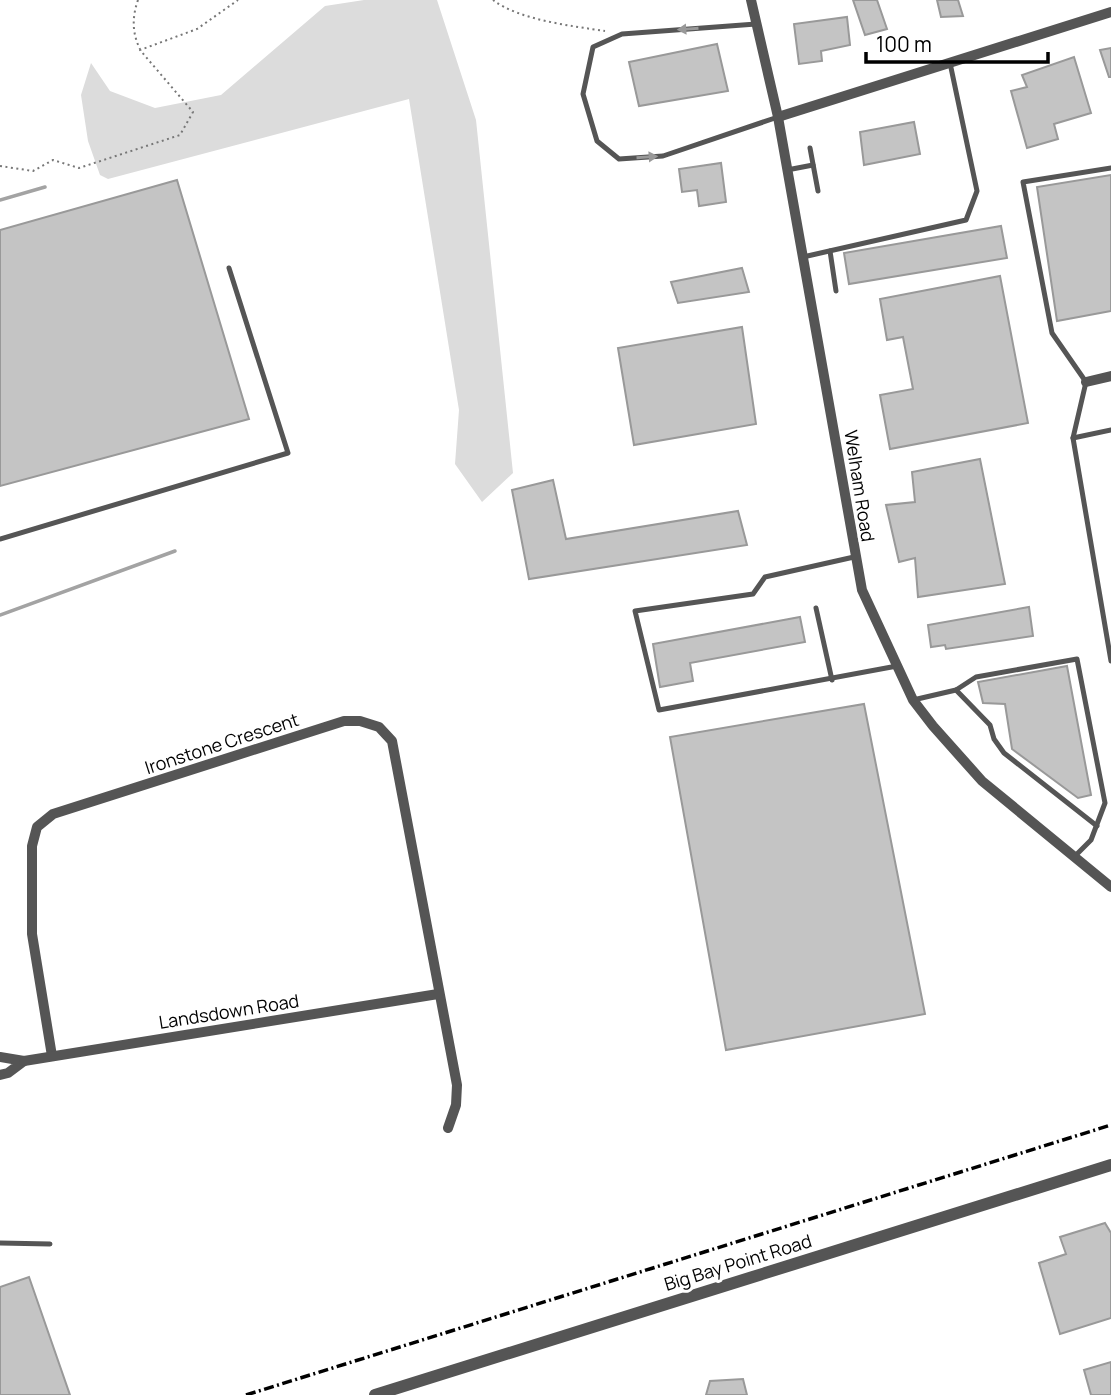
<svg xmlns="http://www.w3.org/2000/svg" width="1111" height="1395" font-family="Manrope,sans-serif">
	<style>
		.green { fill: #dcdcdc }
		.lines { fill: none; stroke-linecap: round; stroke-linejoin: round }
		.stream { stroke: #a3a3a3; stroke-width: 3.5 }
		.building { fill: #c4c4c4; stroke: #999; stroke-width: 2 }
		.path { stroke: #777; stroke-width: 2; stroke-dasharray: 2 3.5; stroke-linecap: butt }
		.service { stroke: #555; stroke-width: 5 }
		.minor { stroke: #555; stroke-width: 10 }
		.tertiary { stroke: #555; stroke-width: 12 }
		.rail { stroke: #000; stroke-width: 3.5; stroke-dasharray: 10 3.5 2 3.5; stroke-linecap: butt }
		.oneway { fill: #999 }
		.labels { text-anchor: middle; stroke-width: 6; stroke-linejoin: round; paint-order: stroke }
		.street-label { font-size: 18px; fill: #000; stroke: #fff }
	</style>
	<rect width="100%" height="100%" fill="#fff"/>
	<polygon class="green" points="364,0 437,0 476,120 513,473 482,502 455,464 459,410 409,99 108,179 100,175 88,141 81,95 91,63 110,91 155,108 221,95 325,6"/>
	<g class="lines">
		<g class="stream">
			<polyline points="0,200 45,187"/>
			<polyline points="0,615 175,551"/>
		</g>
	</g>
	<g class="building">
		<polygon points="853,0 877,0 887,29 865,35"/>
		<polygon points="937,0 958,0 963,16 941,17"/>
		<polygon points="847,17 850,45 821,51 822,61 799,64 794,24"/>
		<polygon points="717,44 728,91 639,106 629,62"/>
		<polygon points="1111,48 1111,77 1109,77 1100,50"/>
		<polygon points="1074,57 1091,113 1054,124 1058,139 1027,148 1011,91 1027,87 1022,75"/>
		<polygon points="914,122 920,154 864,165 860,132"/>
		<polygon points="721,163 726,202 699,206 697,190 682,192 679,169"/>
		<polygon points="1111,175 1111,311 1057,321 1037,187"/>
		<polygon points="177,180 249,419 0,486 0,230"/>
		<polygon points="1001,226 1007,258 849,284 844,253"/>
		<polygon points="742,268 749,292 678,303 671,282"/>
		<polygon points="1000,276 1028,423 890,449 880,395 913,389 903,337 887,340 880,299"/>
		<polygon points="742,327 756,424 634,445 618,348"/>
		<polygon points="980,459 1005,584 918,597 915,558 899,562 886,505 915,502 912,472"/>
		<polygon points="553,480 566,539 738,511 747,545 529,579 512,490"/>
		<polygon points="1029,607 1033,636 946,649 945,645 931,647 928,625"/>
		<polygon points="800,617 805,642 690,663 693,681 660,687 653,644"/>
		<polygon points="1067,666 1091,795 1078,798 1012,749 1005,704 983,703 978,682"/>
		<polygon points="864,704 925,1014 726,1050 670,737"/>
		<polygon points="1105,1223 1111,1233 1111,1318 1060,1334 1039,1263 1066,1254 1060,1237"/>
		<polygon points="29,1277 70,1395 0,1395 0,1287"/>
		<polygon points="1111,1362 1111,1395 1091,1395 1084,1370"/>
		<polygon points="743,1379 747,1395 706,1395 710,1381"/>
	</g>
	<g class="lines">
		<g class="path">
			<path d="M 138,0 C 132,17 132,33 140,49"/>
			<path d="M 493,0 C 519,20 572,26 605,31"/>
			<polyline points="0,166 33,171 53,160 79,168 180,135 193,112 140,50 197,29 238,0"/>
		</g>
		<g class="service">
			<polyline points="756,24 622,34 593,47 583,94 597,141 619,159 663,156 778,117"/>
			<polyline points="810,148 818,191"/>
			<polyline points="1111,168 1023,182 1052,333 1086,382 1073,438 1111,661"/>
			<polyline points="787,170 813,165"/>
			<polyline points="830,251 836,291"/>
			<polyline points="803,257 966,220 977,191 950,63"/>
			<polyline points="1073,438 1111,430"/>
			<polyline points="0,539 288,453 229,268"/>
			<polyline points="854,557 765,577 753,594 635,611 659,710 897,666"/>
			<polyline points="816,608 832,680"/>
			<polyline points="956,690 990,725 994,739 1004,753 1097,826"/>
			<polyline points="913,700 956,690 976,677 1077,659 1105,803 1091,840 1076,855"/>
			<polyline points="0,1243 50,1244"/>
		</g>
		<g class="minor">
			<polyline points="751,0 778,117 862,590 913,700 933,726 982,781 1111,887"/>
			<polyline points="778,117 1111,12"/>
			<polyline points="1086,382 1111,376"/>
			<polyline points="52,1056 32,934 32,846 37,827 53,814 344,721 360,721 379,727 392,741 457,1085 456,1105 448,1128"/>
			<polyline points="0,1057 24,1061 8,1073 0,1075"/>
			<polyline points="24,1061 438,994"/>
		</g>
		<polyline class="tertiary" points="375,1395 1111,1165"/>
		<polyline class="rail" points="246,1395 1111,1125"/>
	</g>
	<defs><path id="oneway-solid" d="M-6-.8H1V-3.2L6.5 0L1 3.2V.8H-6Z" transform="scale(1.75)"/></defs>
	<g class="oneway">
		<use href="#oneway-solid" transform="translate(688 29) rotate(176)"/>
		<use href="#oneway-solid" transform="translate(647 157) rotate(-4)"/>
	</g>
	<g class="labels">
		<g class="street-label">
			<text transform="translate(859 486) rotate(81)" y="6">Welham Road</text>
			<text transform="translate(222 744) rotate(-18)" y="6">Ironstone Crescent</text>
			<text transform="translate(229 1012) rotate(-9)" y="6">Landsdown Road</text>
			<text transform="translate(738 1263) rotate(-17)" y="6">Big Bay Point Road</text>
		</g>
	</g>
	<path d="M866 52v10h182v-10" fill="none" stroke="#000000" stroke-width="3.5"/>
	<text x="876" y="52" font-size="21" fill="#000000" stroke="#ffffff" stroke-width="5" paint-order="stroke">100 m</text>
</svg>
